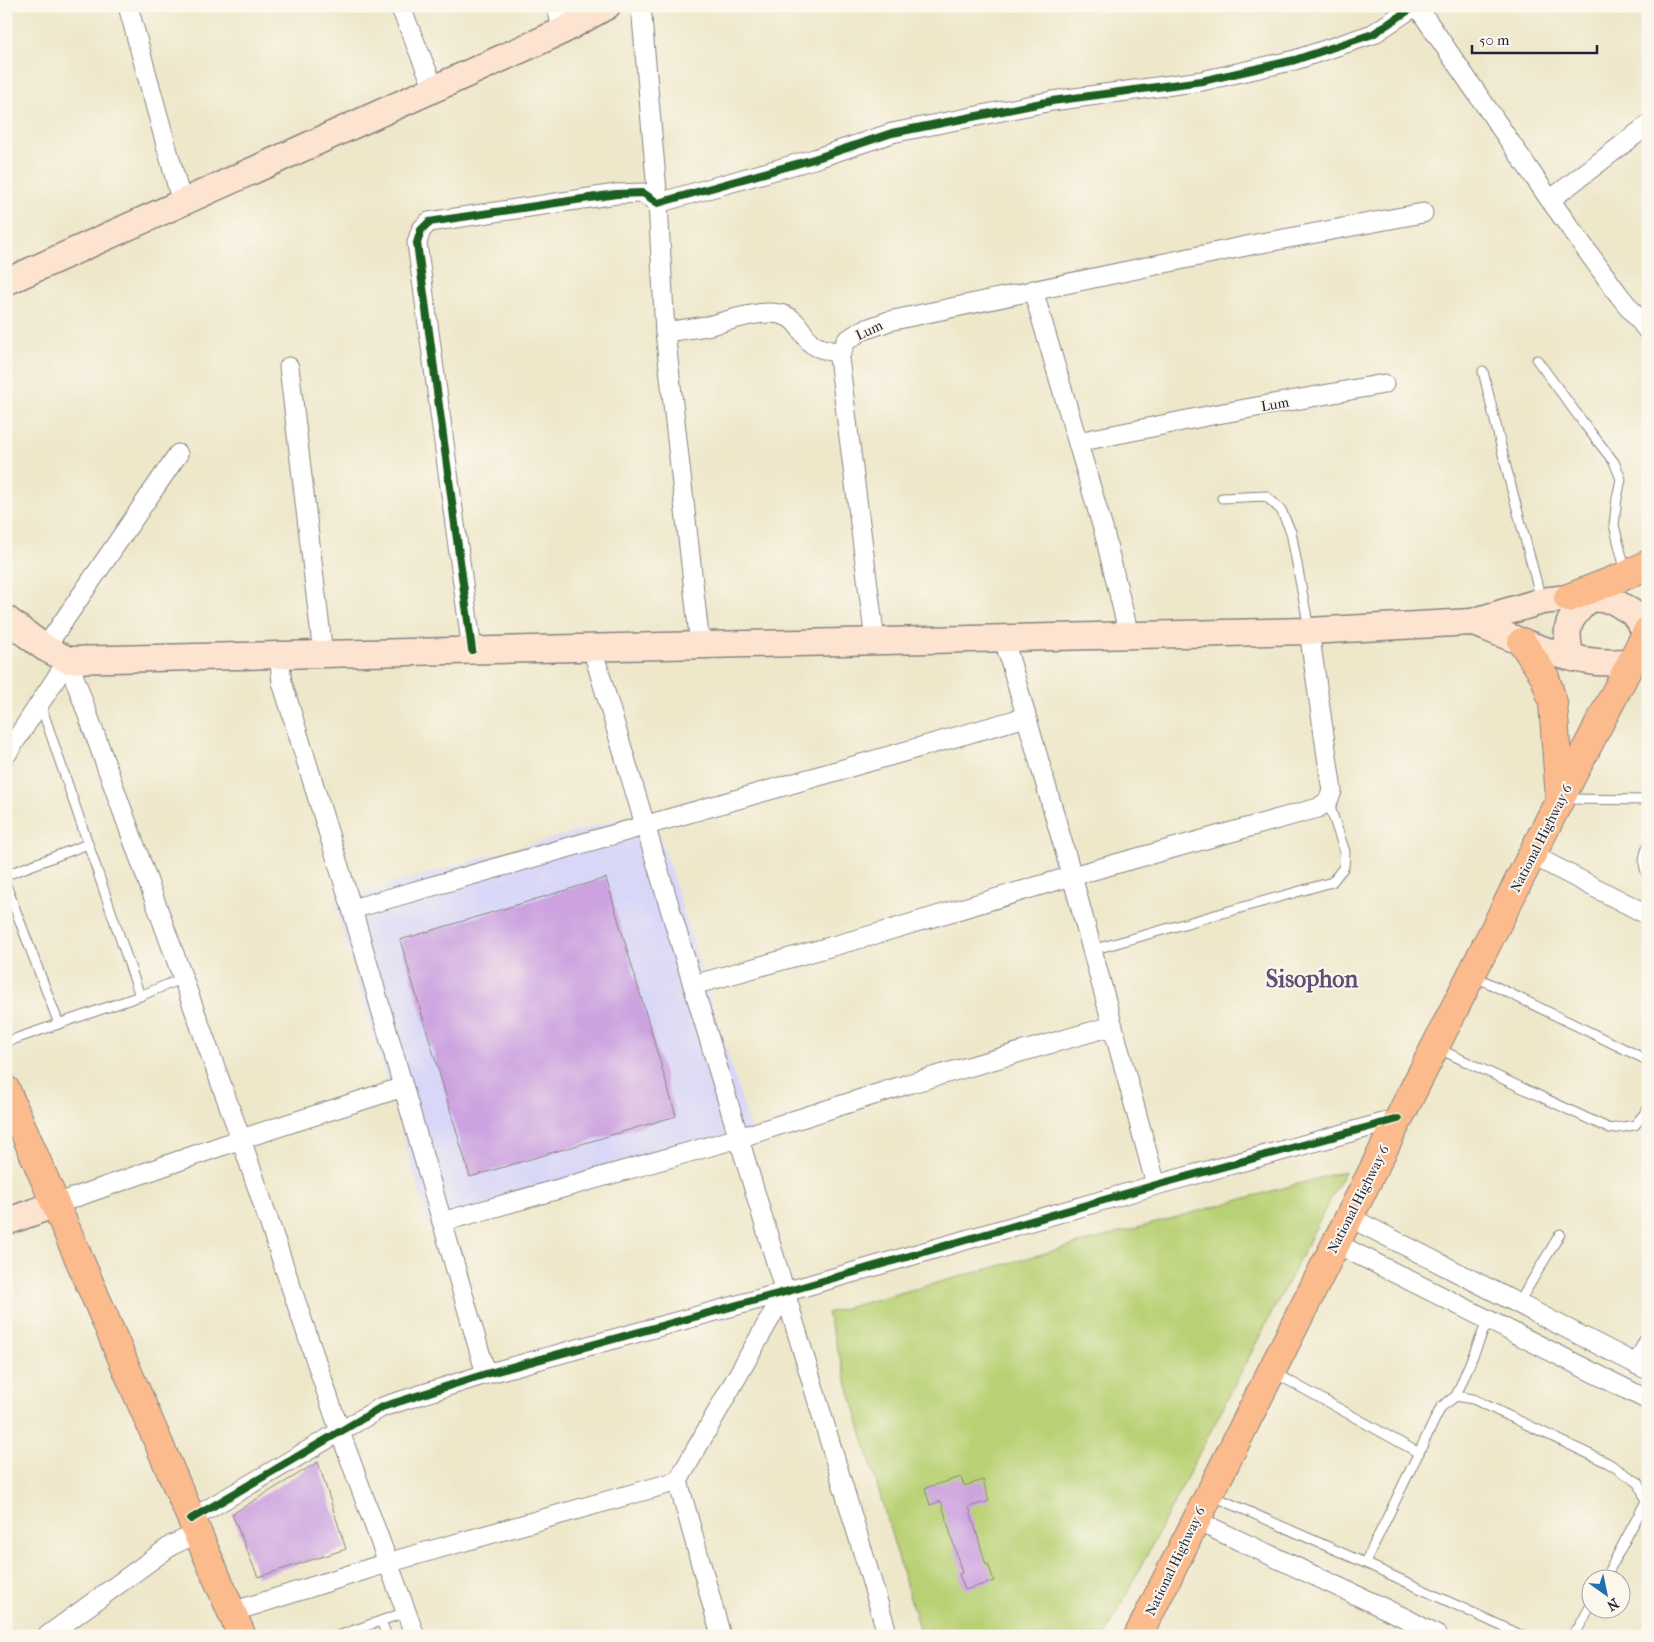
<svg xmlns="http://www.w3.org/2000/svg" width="1654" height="1642" font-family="'IM FELL French Canon',serif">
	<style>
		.built { fill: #d9d7f7 }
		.green { fill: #b9d175; stroke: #6e7a58 }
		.building { fill: #cca3e0 }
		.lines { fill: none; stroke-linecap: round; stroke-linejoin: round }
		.lane-casing { stroke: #888482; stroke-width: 11 }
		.street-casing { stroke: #888482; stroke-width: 21 }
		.secondary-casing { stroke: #888482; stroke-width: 29 }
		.primary-casing { stroke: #888482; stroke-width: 30 }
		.highway-casing { stroke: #888482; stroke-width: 30 }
		.lane { stroke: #fff; stroke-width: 9 }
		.street { stroke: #fff; stroke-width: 19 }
		.secondary { stroke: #fde4d1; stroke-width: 26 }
		.primary { stroke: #fbbb8c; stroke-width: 28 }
		.highway { stroke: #fbbb8c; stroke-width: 28 }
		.cycleway-casing { stroke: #fbf7ec; stroke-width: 11 }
		.cycleway { stroke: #1b5e20; stroke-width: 8 }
		.labels { text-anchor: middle; stroke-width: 4; stroke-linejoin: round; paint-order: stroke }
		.street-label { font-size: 14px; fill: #22223b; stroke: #fbf7ec }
		.town-label { font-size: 24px; font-weight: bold; fill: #5e4f75; stroke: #fbf7ec }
	</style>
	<rect width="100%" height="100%" fill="#fbf7ec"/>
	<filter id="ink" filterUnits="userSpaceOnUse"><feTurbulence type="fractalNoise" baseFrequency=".02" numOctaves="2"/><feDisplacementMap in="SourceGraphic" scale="10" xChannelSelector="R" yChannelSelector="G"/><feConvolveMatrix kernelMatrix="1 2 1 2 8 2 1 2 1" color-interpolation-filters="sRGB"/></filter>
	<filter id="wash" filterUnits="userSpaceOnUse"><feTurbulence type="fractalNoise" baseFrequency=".0096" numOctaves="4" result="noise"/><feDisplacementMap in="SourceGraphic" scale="20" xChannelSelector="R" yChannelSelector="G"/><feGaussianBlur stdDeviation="1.12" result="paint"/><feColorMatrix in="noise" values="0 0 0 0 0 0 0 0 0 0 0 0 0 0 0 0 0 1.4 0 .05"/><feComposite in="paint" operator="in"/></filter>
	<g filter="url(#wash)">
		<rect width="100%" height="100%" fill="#eee7ca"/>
		<polygon class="built" points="652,810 754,1140 432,1235 334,900"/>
		<polygon class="green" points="1345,1171 1105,1636 921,1636 827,1313"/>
		<g id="blocks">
			<g class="building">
				<polygon points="606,878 676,1116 470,1177 400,940"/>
				<polygon points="318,1462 346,1549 258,1577 232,1514"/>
				<polygon points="961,1477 964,1486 983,1480 989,1501 969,1507 986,1565 988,1564 994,1581 965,1590 959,1574 962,1573 941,1501 930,1505 925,1488"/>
			</g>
		</g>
	</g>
	<g filter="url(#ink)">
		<use href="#blocks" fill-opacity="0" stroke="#888482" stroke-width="1"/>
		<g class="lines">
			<defs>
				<g id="lane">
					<polyline points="1537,360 1585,425 1614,462 1621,479 1617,498 1614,525 1626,573"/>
					<polyline points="1483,371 1507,471 1541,599"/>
					<polyline points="1222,498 1266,496 1281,510 1291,532 1309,629"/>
					<polyline points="40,703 140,996"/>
					<polyline points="1566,799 1648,800"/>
					<path d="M 1648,846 C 1644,855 1642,866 1648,875"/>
					<polyline points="6,875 88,844"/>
					<polyline points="6,885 59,1024"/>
					<polyline points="1092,950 1332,882 1344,867 1345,852 1328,801"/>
					<polyline points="1474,976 1645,1059 1648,1065"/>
					<polyline points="6,1042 140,996 183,978"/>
					<polyline points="1437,1048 1610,1129 1635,1125 1648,1109"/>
					<polyline points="1518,1304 1560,1234"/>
					<polyline points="1275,1373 1419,1453"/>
					<polyline points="1456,1396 1488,1320"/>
					<polyline points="1211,1495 1365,1563 1523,1636"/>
					<polyline points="1365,1563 1441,1407 1456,1396 1473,1399 1608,1463 1639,1483 1646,1501 1604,1580"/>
					<polyline points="381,1621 387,1636"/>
					<polyline points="338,1636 406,1612"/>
					<polyline points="1571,1636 1579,1627 1592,1603"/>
				</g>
				<g id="street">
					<polyline points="128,6 182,203"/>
					<polyline points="400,6 434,88"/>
					<polyline points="557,6 562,31"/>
					<polyline points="641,6 658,203 665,332 700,645"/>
					<polyline points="1417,6 1550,200 1648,125"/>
					<polyline points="1550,200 1619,295 1648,331"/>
					<polyline points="1033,290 1104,532 1129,635"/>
					<path d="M 665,332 C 679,330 693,328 707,326 C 729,321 765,307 786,316 C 799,321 803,336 812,344 C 821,350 831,351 841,353"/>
					<polyline points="289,367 323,654"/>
					<polyline points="1078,442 1212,415 1384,384"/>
					<polyline points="1004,639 1072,876 1156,1185"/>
					<polyline points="875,641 839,358 846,341 861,331 889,321 1251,245 1423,213"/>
					<polyline points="45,648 178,454"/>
					<polyline points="592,648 888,1636"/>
					<polyline points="472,650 417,243 421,230 429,222 616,194 643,193 658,203 814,159 892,133 1052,101 1202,81 1295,60 1373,34 1415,6"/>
					<polyline points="279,655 282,682 352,909 486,1374"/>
					<polyline points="68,660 241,1139 340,1432 415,1636"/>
					<polyline points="6,755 68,660"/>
					<polyline points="1532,855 1648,915"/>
					<polyline points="352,909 1026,717"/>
					<polyline points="693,985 876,934 1072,876 1318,808 1328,801 1332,791 1309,631"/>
					<polyline points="56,1204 241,1139 403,1087"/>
					<polyline points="1349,1217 1648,1370"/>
					<polyline points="442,1222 739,1138 908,1084 1112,1026"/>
					<polyline points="1335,1243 1648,1400"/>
					<polyline points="1637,1365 1648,1343"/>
					<polyline points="678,1481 721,1636"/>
					<polyline points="191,1519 382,1407 486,1374 785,1292 1156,1185 1398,1119"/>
					<polyline points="1195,1520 1405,1618 1438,1636"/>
					<polyline points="232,1612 387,1563 678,1481 785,1292"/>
					<polyline points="47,1636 172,1545 198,1533"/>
				</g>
				<g id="secondary">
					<polyline points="6,282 562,31 607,6"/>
					<polyline points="6,619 45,648 68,660 1309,631 1472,622 1542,601 1568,598 1590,598 1612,600 1633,613 1647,633"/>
					<path d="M 1472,622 C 1510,637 1556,658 1597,662 C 1609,663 1620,662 1632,662"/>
					<path d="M 1571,657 C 1563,627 1568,619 1590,598"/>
					<polyline points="6,1222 56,1204"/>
				</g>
				<polyline id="primary" points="6,1090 242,1636"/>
				<g id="highway">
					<polyline points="1568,598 1627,575 1648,564"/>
					<polyline points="1522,642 1545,677 1553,703 1560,799"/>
					<polyline points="1138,1636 1560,799 1648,630"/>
				</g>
			</defs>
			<use href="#lane" class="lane-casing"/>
			<use href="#street" class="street-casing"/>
			<use href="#secondary" class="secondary-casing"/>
			<use href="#primary" class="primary-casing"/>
			<use href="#highway" class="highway-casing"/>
			<use href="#lane" class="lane"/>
			<use href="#street" class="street"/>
			<use href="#secondary" class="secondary"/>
			<use href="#primary" class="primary"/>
			<use href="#highway" class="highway"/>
			<defs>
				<g id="cycleway">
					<polyline points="472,650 417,243 421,230 429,222 616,194 643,193 658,203 814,159 892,133 1052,101 1202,81 1295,60 1373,34 1415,6"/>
					<polyline points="191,1519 382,1407 486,1374 785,1292 1156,1185 1398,1119"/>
				</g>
			</defs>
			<use href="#cycleway" class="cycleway-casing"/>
			<use href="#cycleway" class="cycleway"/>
		</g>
	</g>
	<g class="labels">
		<g class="street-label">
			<text transform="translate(869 330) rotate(-25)" y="5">Lum</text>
			<text transform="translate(1275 404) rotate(-10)" y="5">Lum</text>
			<text transform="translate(1541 838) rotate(-63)" y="5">National Highway 6</text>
			<text transform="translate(1358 1199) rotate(-63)" y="5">National Highway 6</text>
			<text transform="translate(1175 1561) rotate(-64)" y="5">National Highway 6</text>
		</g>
		<g class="town-label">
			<text x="1312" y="987">Sisophon</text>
		</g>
	</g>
	<rect width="1654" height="1642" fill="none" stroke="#fbf7ec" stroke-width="25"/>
	<g transform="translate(1606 1594) rotate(147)"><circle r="24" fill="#fbf7ec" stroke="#a4a2a5"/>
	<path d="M0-4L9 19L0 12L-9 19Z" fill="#1f6fb2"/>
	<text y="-8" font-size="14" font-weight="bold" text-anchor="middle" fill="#22223b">N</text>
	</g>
	<path d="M1472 45v8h125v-8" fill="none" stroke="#22223b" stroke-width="2.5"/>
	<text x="1479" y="45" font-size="15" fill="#22223b" stroke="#fbf7ec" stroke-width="4" paint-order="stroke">50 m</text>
</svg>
